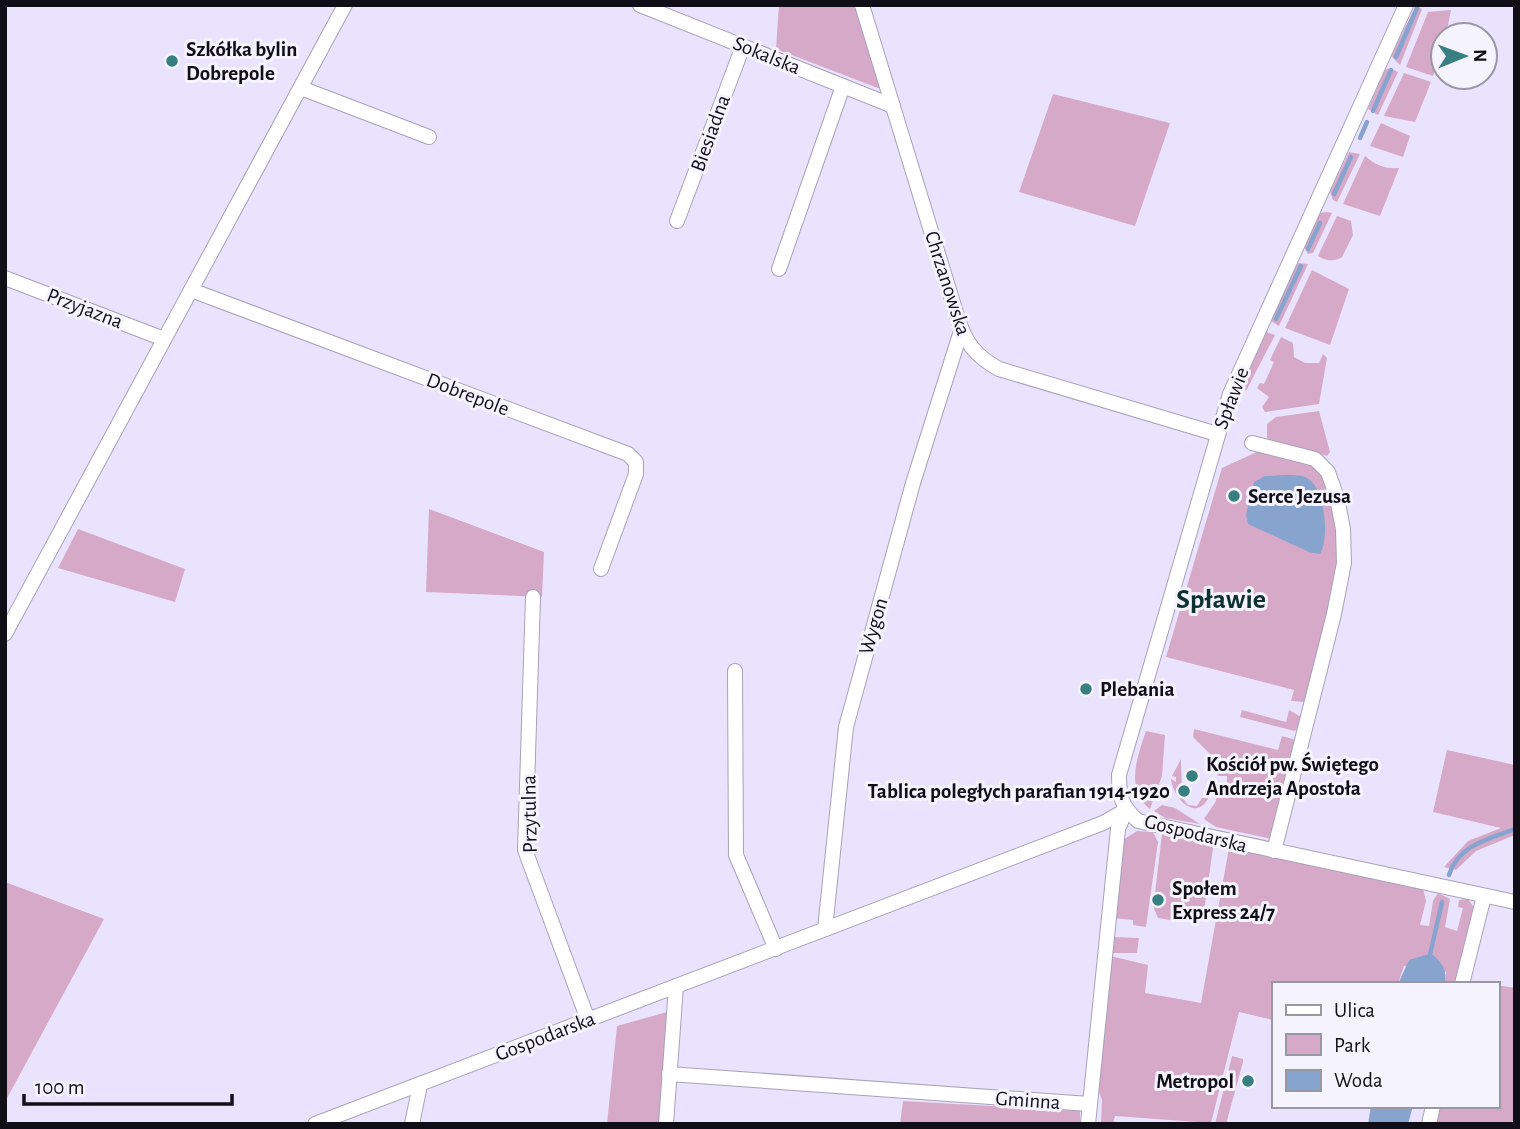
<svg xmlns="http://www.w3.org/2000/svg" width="1520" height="1129" font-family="'Alegreya Sans',sans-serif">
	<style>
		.green { fill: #d7a9c9 }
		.water { fill: #87a4ce }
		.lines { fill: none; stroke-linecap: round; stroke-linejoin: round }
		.stream { stroke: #87a4ce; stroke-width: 4.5 }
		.minor-casing { stroke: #a7a1ba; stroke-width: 16 }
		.minor { stroke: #fff; stroke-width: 14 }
		.poi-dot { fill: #377f81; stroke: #f5f3fe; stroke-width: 2.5 }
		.labels { text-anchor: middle; stroke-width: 6; stroke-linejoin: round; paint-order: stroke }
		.poi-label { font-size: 21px; font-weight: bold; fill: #100e17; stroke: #f5f3fe; text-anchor: start }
		.street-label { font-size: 21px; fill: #100e17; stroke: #f5f3fe }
		.district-label { font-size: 28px; font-weight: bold; fill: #0d3031; stroke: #f5f3fe }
	</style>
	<rect width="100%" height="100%" fill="#eae3fe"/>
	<g class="green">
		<polygon points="779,5 857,5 883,90 776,49"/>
		<polygon points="1416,5 1422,9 1400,65 1391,56"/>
		<polygon points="1451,10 1446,35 1443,35 1443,52 1433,76 1406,67 1428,12"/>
		<polygon points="1390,68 1398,72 1378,115 1368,109 1385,70"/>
		<polygon points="1404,73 1431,82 1415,122 1384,116"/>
		<polygon points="1053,94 1170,123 1135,226 1019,192"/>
		<polygon points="1381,123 1410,136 1403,157 1370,146"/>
		<polygon points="1349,152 1360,154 1337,202 1333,200 1330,192"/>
		<path d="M 1365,156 C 1375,165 1385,169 1399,168 L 1380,216 L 1343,204 Z"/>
		<polygon points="1327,212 1332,213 1313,253 1308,254 1304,247 1320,213"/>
		<path d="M 1337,216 L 1351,221 L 1353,235 L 1342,257 C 1335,262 1325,261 1318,256 Z"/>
		<polygon points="1296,263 1308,264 1279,326 1269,320"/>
		<polygon points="1312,270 1349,289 1330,345 1285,328"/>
		<polygon points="1264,331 1275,335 1246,391 1242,383"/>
		<polygon points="1281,337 1293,343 1294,357 1305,363 1319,363 1323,354 1327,358 1319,404 1265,412 1262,407 1269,397 1257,388 1260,383 1264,384 1274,362 1270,360"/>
		<polygon points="1319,411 1330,452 1327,456 1267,440 1267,424 1276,417"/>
		<polygon points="1259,451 1314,463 1322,471 1337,512 1339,572 1305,702 1291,701 1294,690 1166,657 1222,468"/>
		<polygon points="429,509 544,552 542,597 426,592"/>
		<polygon points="78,529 185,569 175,602 58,568"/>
		<polygon points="1242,710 1286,722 1289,710 1303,718 1295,731 1240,717"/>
		<polygon points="1194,729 1278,750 1282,736 1296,740 1272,839 1216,827 1204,819 1216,801 1218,785 1227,785 1227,776 1218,776 1211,755 1193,737"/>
		<path d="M 1146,731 L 1165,735 L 1162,776 L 1150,809 C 1125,790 1137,757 1146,731 Z"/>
		<polygon points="1447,750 1515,765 1515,835 1476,851 1456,870 1444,867 1468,841 1501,828 1433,812"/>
		<path d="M 1181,759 L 1182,797 L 1188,805 L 1197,806 L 1202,798 L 1209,797 C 1196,823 1173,798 1171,779 L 1176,782 L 1176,777 L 1172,776 Z"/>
		<polygon points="1162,805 1175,808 1200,824 1165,818 1154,811"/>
		<polygon points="1137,831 1153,832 1158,842 1146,927 1133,925 1133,920 1113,918 1123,840"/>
		<polygon points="1162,834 1212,844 1213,848 1204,911 1184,915 1183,922 1158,918 1153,906 1160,906 1162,895 1155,893"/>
		<polygon points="1229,848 1423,889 1426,901 1420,925 1429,926 1433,901 1438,893 1450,899 1445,927 1457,931 1463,908 1458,907 1459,900 1468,899 1473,906 1473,916 1456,984 1445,984 1446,972 1404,966 1398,984 1273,984 1273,1020 1239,1012 1211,1123 1115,1116 1113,1124 1101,1124 1102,1100 1098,1089 1110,956 1148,965 1145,993 1201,1003"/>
		<polygon points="5,882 104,919 5,1102"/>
		<polygon points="1112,937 1139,938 1137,953 1110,953"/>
		<polygon points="1497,985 1515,988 1515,1124 1435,1124 1439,1106 1497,1106"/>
		<polygon points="667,1012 660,1124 607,1124 617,1026"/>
		<polygon points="1232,1056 1243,1059 1243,1062 1226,1124 1215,1124"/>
		<polygon points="903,1101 1080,1111 1080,1124 900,1124"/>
	</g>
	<g class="water">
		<path d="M 1265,476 C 1277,476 1293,473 1305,477 C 1325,484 1330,538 1320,554 L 1309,552 L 1248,524 L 1246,515 L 1254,482 Z"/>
		<path d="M 1425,955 L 1433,955 C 1443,964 1447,970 1445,984 L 1398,984 L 1409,960 Z"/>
		<polygon points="1371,1106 1413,1106 1408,1124 1368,1124"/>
	</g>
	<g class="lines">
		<g class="stream">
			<polyline points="1396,57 1417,8"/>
			<polyline points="1373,111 1391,70"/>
			<polyline points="1360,138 1367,122"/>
			<polyline points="1334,194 1351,157"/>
			<polyline points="1308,249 1320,223"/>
			<polyline points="1276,319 1301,266"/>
			<path d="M 1449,875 C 1458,845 1489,839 1515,829"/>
			<polyline points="1429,959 1442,902"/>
		</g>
		<defs>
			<g id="minor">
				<polyline points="640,5 893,106"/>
				<path d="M 862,5 L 957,316 C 965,342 975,356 999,369 L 1217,434"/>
				<path d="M 1406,5 L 1230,394 L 1119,775 C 1119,796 1121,806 1138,821 L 1515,902"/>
				<polyline points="301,88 429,137"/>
				<polyline points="677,221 743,46"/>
				<polyline points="779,269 843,86"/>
				<polyline points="5,278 164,339"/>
				<polyline points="191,290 628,454 636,462 636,474 601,569"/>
				<polyline points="1252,443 1315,459 1328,472 1337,498 1343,529 1344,563 1334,614 1274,851"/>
				<polyline points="533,597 525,850 588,1020"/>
				<polyline points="5,634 345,5"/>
				<polyline points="735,671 736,855 776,949"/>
				<polyline points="825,929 846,727 913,483 961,331"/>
				<polyline points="1462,984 1484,896"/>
				<polyline points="669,1074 1089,1104"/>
				<polyline points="315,1124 1103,823 1126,810"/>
				<polyline points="412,1124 420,1085"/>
				<polyline points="666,1124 676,986"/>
				<polyline points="1088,1124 1118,829 1126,810"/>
				<polyline points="1429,1124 1433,1106"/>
			</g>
		</defs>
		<use href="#minor" class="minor-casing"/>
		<use href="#minor" class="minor"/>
	</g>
	<g class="poi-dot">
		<circle cx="172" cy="61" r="7"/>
		<circle cx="1234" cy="496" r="7"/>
		<circle cx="1086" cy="689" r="7"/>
		<circle cx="1192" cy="776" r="7"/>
		<circle cx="1184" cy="791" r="7"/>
		<circle cx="1158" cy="900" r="7"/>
		<circle cx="1248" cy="1081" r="7"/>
	</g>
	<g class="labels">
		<g class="poi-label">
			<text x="186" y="56">Szkółka bylin<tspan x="186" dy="24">Dobrepole</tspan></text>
			<text x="1248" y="503">Serce Jezusa</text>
			<text x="1100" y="696">Plebania</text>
			<text x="1206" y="771">Kościół pw. Świętego<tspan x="1206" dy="24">Andrzeja Apostoła</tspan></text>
			<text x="1170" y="798" text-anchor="end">Tablica poległych parafian 1914-1920</text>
			<text x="1172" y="895">Społem<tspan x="1172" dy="24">Express 24/7</tspan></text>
			<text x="1234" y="1088" text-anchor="end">Metropol</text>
		</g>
		<g class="street-label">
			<text transform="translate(767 55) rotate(22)" y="7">Sokalska</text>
			<text transform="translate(710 133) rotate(-70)" y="7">Biesiadna</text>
			<text transform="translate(948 283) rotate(72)" y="7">Chrzanowska</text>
			<text transform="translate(85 308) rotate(21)" y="7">Przyjazna</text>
			<text transform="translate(468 394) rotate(21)" y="7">Dobrepole</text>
			<text transform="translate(1231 398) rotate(-69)" y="7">Spławie</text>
			<text transform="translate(873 626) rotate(-74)" y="7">Wygon</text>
			<text transform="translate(529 814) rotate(-91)" y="7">Przytulna</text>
			<text transform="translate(1196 833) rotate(14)" y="7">Gospodarska</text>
			<text transform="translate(545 1036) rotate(-21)" y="7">Gospodarska</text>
			<text transform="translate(1028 1100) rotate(4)" y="7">Gminna</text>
		</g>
		<g class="district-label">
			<text x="1221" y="608">Spławie</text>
		</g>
	</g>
	<rect width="1520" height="1129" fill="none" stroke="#100e17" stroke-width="14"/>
	<rect x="1272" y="982" width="228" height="126" fill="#f5f3fe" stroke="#9997a2" stroke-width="2"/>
	<rect x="1286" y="1005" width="35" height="10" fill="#ffffff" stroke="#9997a2" stroke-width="2"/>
	<text x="1334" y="1017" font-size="21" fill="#100e17">Ulica</text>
	<rect x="1286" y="1034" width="35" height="21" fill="#d7a9c9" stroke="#9997a2" stroke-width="2"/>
	<text x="1334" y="1052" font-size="21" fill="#100e17">Park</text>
	<rect x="1286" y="1070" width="35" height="21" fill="#87a4ce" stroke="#9997a2" stroke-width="2"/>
	<text x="1334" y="1087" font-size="21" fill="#100e17">Woda</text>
	<g transform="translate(1464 56) rotate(89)"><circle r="33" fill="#f5f3fe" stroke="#9997a2" stroke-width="2"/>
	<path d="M0-5L12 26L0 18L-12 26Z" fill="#377f81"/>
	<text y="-10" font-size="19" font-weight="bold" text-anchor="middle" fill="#100e17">N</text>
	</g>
	<path d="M24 1094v10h208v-10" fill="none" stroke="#100e17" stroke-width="3.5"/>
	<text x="35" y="1094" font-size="21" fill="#100e17" stroke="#f5f3fe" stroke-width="5" paint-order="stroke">100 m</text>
</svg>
